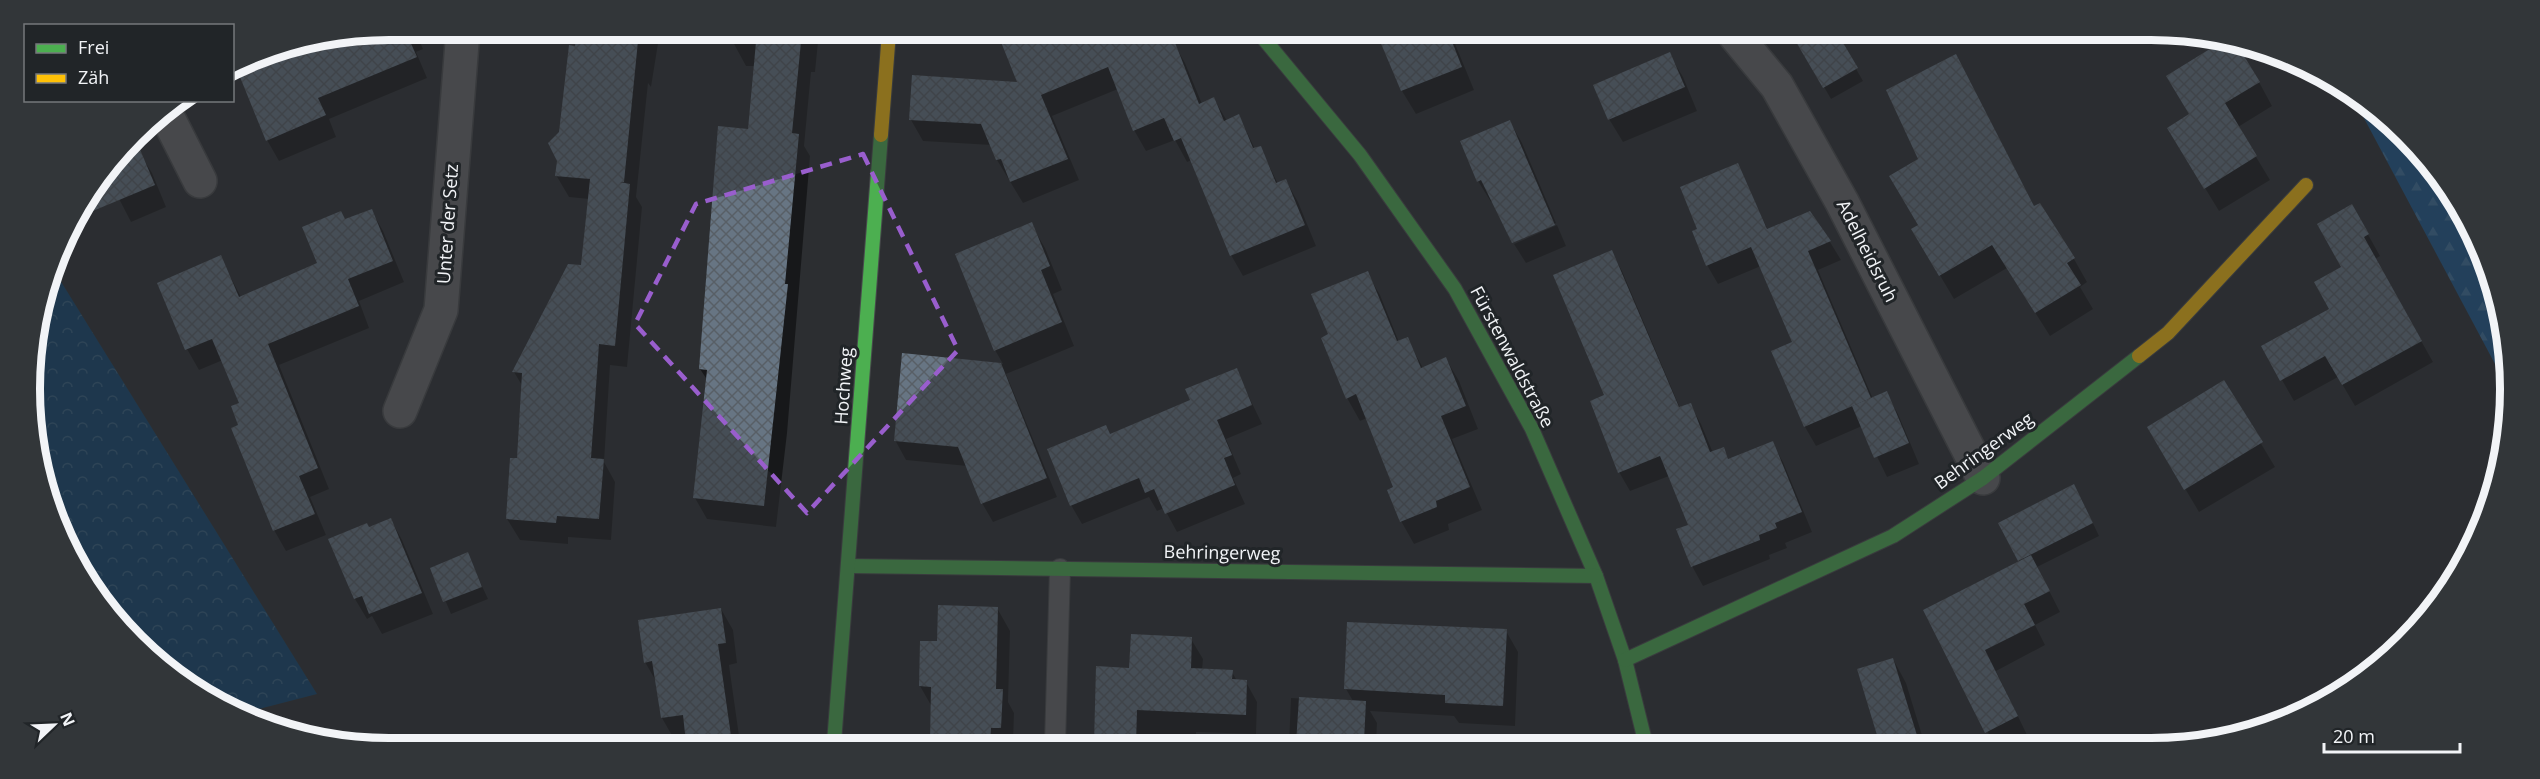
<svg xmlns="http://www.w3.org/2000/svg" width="2540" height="779" font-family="'Open Sans',sans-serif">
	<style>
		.forest { fill: url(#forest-firs) }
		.park { fill: url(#park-crowns) }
		.shadow { fill: #0007 }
		.building { fill: url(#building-cross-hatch) }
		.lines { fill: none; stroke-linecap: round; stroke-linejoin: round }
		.lane-casing { stroke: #494b4d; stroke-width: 22 }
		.street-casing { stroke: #494b4d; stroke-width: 36 }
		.fast-casing { stroke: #494b4d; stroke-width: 16 }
		.slow-casing { stroke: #494b4d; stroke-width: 16 }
		.lane { stroke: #68696a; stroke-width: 20 }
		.street { stroke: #68696a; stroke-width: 33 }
		.fast { stroke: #4caf50; stroke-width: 14 }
		.slow { stroke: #ffc107; stroke-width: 14 }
		.marked { fill: none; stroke: #995ecd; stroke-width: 4.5; stroke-dasharray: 12 8; stroke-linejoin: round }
		.labels { text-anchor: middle; stroke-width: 6; stroke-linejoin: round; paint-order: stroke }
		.street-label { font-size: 18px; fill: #f2f4f7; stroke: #212528 }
		.rim { fill: none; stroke: #f2f4f7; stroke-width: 8 }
	</style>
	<defs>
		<pattern id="forest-firs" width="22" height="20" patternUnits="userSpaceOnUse" patternTransform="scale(1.5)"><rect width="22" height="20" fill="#19588e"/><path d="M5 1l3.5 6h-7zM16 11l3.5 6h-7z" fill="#3b719f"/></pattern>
		<pattern id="park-crowns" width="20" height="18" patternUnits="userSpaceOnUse" patternTransform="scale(1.5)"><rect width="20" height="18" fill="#0e446f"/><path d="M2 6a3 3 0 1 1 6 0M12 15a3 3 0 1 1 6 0" fill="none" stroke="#326084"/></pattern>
		<pattern id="building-cross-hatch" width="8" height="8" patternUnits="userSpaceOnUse" patternTransform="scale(1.5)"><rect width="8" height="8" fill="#677583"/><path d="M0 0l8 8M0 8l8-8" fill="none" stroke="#585f66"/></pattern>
	</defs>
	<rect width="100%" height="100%" fill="#2c2e31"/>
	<polygon class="forest" points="2349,90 2450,190 2503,320 2503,379"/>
	<polygon class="park" points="55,272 317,694 247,712 190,688 91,590 42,482 33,343"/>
	<g class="shadow">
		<polygon points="390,30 415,30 423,49 416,52 427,78 329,119 336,137 279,161 267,140 237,67 252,57"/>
		<polygon points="600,31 660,31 651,87 648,83 636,197 642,207 627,367 610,365 604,462 615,482 611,540 568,537 568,544 520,540 507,519 519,459 523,387 514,372 582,266 589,199 569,197 556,175 561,133 620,52"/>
		<polygon points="735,31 819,32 815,72 811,72 804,146 810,156 787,433 776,527 707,519 695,498 708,381 700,369 749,130 755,66 746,66 734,44"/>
		<polygon points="1158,33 1164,46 1173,42 1185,63 1202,104 1214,99 1227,121 1239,116 1255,149 1260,147 1278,184 1286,181 1298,202 1316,246 1243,276 1231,255 1192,160 1187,162 1175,140 1146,151 1134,130 1118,89 1052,116 1079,180 1023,203 997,160 991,145 923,141 911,120"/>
		<polygon points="1378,34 1451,34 1474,90 1416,114 1402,91"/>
		<polygon points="1813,35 1837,36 1863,81 1831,99 1799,44"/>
		<polygon points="1669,54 1683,77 1697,111 1623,142 1609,119"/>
		<polygon points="1956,56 2035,208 2074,259 2087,282 2080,287 2093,309 2050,336 2007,268 1954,299 1913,230 1920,226 1920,160"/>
		<polygon points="2259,82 2272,106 2238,127 2270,180 2219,211 2183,152 2191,115"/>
		<polygon points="1510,122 1522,143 1556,223 1513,241 1493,201 1491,202 1478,181"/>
		<polygon points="139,152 152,173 166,207 131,222 113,187"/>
		<polygon points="1737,165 1768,230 1810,213 1830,242 1841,260 1818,270 1873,399 1886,393 1898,414 1919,464 1887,477 1862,426 1816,446 1805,427 1773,352 1794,343 1761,266 1718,284 1707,265 1699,230"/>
		<polygon points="2352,206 2380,256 2375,259 2433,362 2355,406 2338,377 2294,401 2263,347 2331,310 2343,267"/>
		<polygon points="371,210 383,231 404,282 359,301 369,328 279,365 329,489 310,497 326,535 286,551 274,530 240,426 241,404 223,360 199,370 187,349 159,283 220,257 241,297 319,264 345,221"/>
		<polygon points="1031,224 1045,248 1062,290 1053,294 1074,346 1006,374 1057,497 993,522 982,503 967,466 906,460 895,440 903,355 1003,364 995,350"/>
		<polygon points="1557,225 1566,246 1526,263 1514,244"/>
		<polygon points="1611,252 1622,271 1680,408 1690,404 1701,424 1713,453 1723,449 1729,460 1772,443 1783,462 1812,532 1785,543 1787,548 1769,555 1770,559 1703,586 1692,566 1690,526 1669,476 1630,491 1619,472 1606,396"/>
		<polygon points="1367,273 1380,295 1399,342 1407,339 1423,368 1446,359 1459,381 1478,429 1452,439 1482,510 1448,524 1449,530 1414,544 1401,521 1395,488 1367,418 1360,421 1347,398 1330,335"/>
		<polygon points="1236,370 1262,424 1226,439 1241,474 1233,478 1245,504 1177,532 1164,508 1157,511 1149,497 1082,524 1071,505 1110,435 1192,400"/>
		<polygon points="2224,382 2275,467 2199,512 2149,428"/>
		<polygon points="2081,498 2099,536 2037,567 2060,612 2035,625 2045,645 1996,671 2028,737 2010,746 1995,746 1925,610 2020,562 2000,524"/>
		<polygon points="391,520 402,540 433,614 382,634 372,616 367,619 355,599 330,540"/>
		<polygon points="467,554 488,599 451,614 432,569"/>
		<polygon points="997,608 1010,631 1008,702 1014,713 1013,743 932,743 932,707 920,686 938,643"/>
		<polygon points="721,609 733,630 737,663 729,665 740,743 688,743 687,737 674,739 662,718 657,683 645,662"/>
		<polygon points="1506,631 1518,652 1515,726 1459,723 1454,716 1370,711 1377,723 1376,744 1289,744 1291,698 1353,701 1346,689"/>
		<polygon points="1191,639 1203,659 1202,670 1232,672 1237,681 1246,682 1257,702 1256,734 1196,732 1196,744 1095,744 1130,669"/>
		<polygon points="1893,659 1906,683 1925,745 1882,745 1859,670"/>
		<polygon points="1583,737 1587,745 1558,745"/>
	</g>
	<g class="building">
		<polygon points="390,30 405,30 417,57 318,98 326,115 266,141 240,77 321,44"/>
		<polygon points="577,31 639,31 624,182 620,182 630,184 615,346 599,344 591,458 604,459 599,519 557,516 556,523 506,519 510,458 517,458 522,373 512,372 568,264 581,265 590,179 555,176 557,161 548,143 559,132 569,45 575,46"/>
		<polygon points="757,31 802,32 792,133 799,134 785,284 788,284 764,506 693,498 707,370 699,369 718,126 748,129"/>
		<polygon points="997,32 1187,33 1162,45 1174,40 1199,104 1214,97 1224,121 1239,114 1253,148 1261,146 1276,183 1286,179 1305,225 1230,256 1181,138 1174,141 1164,118 1133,131 1108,67 1041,95 1068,159 1010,182 1001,159 996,160 981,124 909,120 912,75 1017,82"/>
		<polygon points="1377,34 1449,34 1462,67 1401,91"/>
		<polygon points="1792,35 1839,36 1858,68 1823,88"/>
		<polygon points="2226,39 2236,43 2260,82 2225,103 2257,156 2204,189 2167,128 2189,114 2166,76"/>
		<polygon points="1670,52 1685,87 1608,120 1593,85"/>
		<polygon points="1956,54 2034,206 2040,203 2075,258 2067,263 2081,285 2035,313 1992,245 1939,276 1911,229 1918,225 1889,176 1918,159 1886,90"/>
		<polygon points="1510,120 1555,225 1512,243 1481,180 1477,182 1460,141"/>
		<polygon points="136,140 155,185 76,218 118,164"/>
		<polygon points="1738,163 1767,229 1810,211 1831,241 1808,251 1871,398 1804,427 1771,351 1792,342 1751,247 1706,266 1692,231 1697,229 1680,187"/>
		<polygon points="2352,204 2369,234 2364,237 2422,341 2342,385 2325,356 2280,381 2261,346 2329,309 2314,282 2341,267 2317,224"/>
		<polygon points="372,209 393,261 348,279 359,306 268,344 318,468 299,476 315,514 273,531 231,428 238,425 231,406 239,403 212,339 185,350 157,283 221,255 239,297 317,263 302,227 341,211 345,219"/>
		<polygon points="1032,222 1050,266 1041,270 1062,322 994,351 955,254"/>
		<polygon points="1612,250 1679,407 1691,403 1710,452 1724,447 1728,459 1773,441 1802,512 1775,523 1777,528 1759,535 1760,540 1691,567 1676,529 1688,525 1660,456 1618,473 1590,401 1604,395 1553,275"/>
		<polygon points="1368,271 1397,341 1408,337 1421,368 1446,357 1466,406 1441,416 1470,487 1436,501 1437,507 1400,522 1387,490 1393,487 1356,394 1346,399 1321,338 1328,334 1311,294"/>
		<polygon points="902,353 1001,363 1047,478 981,504 958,447 894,441"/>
		<polygon points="1237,368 1252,405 1217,420 1232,455 1224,458 1235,485 1165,514 1154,489 1145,493 1139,478 1070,506 1047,449 1106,425 1110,434 1190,400 1185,389"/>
		<polygon points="2224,380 2263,442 2184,490 2147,427"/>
		<polygon points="1887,391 1909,443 1874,458 1852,406"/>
		<polygon points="2074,484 2093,523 2018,561 1998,523"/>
		<polygon points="391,518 422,593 369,614 362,596 354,599 328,539 367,523 369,527"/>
		<polygon points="468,552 482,587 443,602 430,568"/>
		<polygon points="2031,555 2050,591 2024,604 2035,625 1985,650 2018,716 1985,733 1923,610"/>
		<polygon points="938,605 998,607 996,689 1003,689 1001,728 991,728 990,743 930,743 931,687 919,686 920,641 937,641"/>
		<polygon points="721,608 726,643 718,644 732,743 686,743 683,715 661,718 652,661 644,663 638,620"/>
		<polygon points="1347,622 1507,629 1503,706 1445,703 1445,695 1344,689"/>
		<polygon points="1131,634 1192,637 1191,668 1233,670 1232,679 1247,680 1246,715 1137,710 1136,744 1094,744 1096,666 1129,668"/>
		<polygon points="1893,658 1920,745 1880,745 1857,669"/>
		<polygon points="1299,697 1366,701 1364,741 1348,741 1348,744 1296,744"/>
	</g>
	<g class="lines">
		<defs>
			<polyline id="lane" points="1055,744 1060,569"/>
			<g id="street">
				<polyline points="1735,35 1777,86 1842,202 1983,478"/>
				<polyline points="165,112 200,181"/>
				<polyline points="400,411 441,310 463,30"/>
			</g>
			<g id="fast">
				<polyline points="1259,33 1360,155 1455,289 1532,429 1596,576 1625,660 1646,745"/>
				<polyline points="848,566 1596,576"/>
				<polyline points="1625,660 1893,536 1983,478 2139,356"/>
				<polyline points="834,743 881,135"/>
			</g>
			<g id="slow">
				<polyline points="881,135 889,32"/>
				<polyline points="2139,356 2168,333 2306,185"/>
			</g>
		</defs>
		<use href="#lane" class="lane-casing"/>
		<use href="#street" class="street-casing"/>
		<use href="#fast" class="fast-casing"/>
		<use href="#slow" class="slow-casing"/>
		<use href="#lane" class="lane"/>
		<use href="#street" class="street"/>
		<use href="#fast" class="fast"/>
		<use href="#slow" class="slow"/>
	</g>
	<path d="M0 0H2540V779H0ZM 863,154 L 958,350 L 807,513 L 635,324 L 696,204 Z" fill="#2c2e31" fill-opacity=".55" fill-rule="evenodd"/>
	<path class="marked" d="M 863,154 L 958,350 L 807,513 L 635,324 L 696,204 Z"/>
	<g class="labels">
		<g class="street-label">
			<text transform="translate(448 224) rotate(-86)" y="6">Unter der Setz</text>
			<text transform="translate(1867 251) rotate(63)" y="6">Adelheidsruh</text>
			<text transform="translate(1512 357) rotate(62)" y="6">Fürstenwaldstraße</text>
			<text transform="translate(844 386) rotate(-86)" y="6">Hochweg</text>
			<text transform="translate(1984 451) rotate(-36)" y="6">Behringerweg</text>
			<text transform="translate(1222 553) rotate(1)" y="6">Behringerweg</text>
		</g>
	</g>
	<path d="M0 0H2540V779H0ZM389 40H2151A349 349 0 0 1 2500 389V389A349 349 0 0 1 2151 738H389A349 349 0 0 1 40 389V389A349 349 0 0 1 389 40Z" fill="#323639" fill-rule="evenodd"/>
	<path class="rim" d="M389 40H2151A349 349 0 0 1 2500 389V389A349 349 0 0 1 2151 738H389A349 349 0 0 1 40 389V389A349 349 0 0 1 389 40Z"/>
	<rect x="24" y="24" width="210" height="78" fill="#212528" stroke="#75787b" stroke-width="1.5"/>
	<rect x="36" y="44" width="30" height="9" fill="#4caf50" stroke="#75787b" stroke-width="1.5"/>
	<text x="78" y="54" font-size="18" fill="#f2f4f7">Frei</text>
	<rect x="36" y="74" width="30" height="9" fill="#ffc107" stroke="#75787b" stroke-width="1.5"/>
	<text x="78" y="84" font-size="18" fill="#f2f4f7">Zäh</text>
	<g transform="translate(54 725) rotate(67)" stroke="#212528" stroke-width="4.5" paint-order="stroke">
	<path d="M0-4.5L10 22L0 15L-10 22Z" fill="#f2f4f7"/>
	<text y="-9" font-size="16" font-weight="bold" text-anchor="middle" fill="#f2f4f7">N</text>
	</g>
	<path d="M2324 743v9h136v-9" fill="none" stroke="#f2f4f7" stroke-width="3"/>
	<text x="2333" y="743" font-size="18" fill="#f2f4f7" stroke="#212528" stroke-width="4.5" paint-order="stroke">20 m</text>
</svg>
